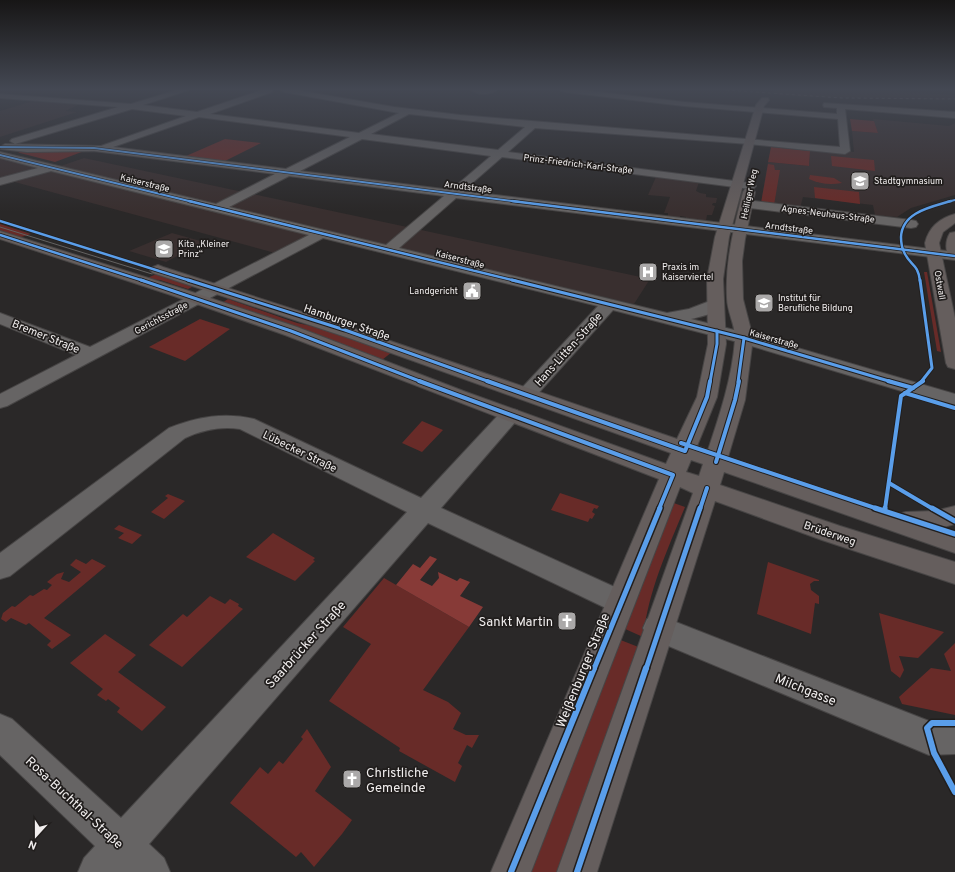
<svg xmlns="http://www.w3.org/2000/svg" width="955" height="872" font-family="Overpass,sans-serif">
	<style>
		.built { fill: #392f2f }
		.green { fill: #682b28 }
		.forest { fill: #873a37 }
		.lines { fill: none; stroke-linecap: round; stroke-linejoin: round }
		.minor-casing { stroke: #474545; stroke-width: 2 }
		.major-casing { stroke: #474545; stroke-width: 2 }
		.minor { fill: #666464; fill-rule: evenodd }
		.major { fill: #655e5d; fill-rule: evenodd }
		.tram { stroke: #636261; stroke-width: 1 }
		.rail { stroke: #636261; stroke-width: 1; stroke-dasharray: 3 3; stroke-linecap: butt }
		.cycleway-far5-casing { stroke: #211e1d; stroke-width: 3 }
		.cycleway-far4-casing { stroke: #211e1d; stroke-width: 4 }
		.cycleway-far3-casing { stroke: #211e1d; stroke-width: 5 }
		.cycleway-far2-casing { stroke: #211e1d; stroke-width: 6 }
		.cycleway-far1-casing { stroke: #211e1d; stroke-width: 8 }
		.cycleway-casing { stroke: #211e1d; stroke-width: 9 }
		.cycleway-far5 { stroke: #5a9eea; stroke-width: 2 }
		.cycleway-far4 { stroke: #5a9eea; stroke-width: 2.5 }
		.cycleway-far3 { stroke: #5a9eea; stroke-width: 3 }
		.cycleway-far2 { stroke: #5a9eea; stroke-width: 4 }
		.cycleway-far1 { stroke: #5a9eea; stroke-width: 5 }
		.cycleway { stroke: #5a9eea; stroke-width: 6 }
		.labels { text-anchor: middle; stroke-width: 3.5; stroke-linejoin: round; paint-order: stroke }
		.far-street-label { font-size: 9px; fill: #f1eeee; stroke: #211e1d }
		.far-poi-label { font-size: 9px; fill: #f1eeee; stroke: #211e1d; text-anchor: start }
		.street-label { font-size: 11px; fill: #f1eeee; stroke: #211e1d }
		.near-poi-label { font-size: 13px; fill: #f1eeee; stroke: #211e1d; text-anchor: end }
		.near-street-label { font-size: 13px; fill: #f1eeee; stroke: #211e1d }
	</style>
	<rect width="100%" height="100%" fill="#2a2828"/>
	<g class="built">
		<polygon points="775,90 868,90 955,95 955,100 806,97 779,95 774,92"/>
		<polygon points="37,100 83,103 65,111 77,112 0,137 0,111"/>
		<polygon points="873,119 949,126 955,123 955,195 911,208 897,217 875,215 873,205 803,197 800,208 761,203 768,162 809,166 810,151 812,147 854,152 852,131 878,133"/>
		<polygon points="0,158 49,170 84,158 650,279 634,304 318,230 275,253 0,178"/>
		<polygon points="656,177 699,182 696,191 700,193 706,194 706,197 717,198 716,203 713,203 712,205 715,206 712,215 707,215 706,221 686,218 686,217 680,216 680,218 668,216 668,213 664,213 670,197 648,195"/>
		<polygon points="172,233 204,242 166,262 129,251"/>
	</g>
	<g class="green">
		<polygon points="850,119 874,121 878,133 852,131"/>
		<polygon points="225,139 261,143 225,161 186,156"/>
		<polygon points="771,147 810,151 809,166 768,162"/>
		<polygon points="19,150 87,150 55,162 20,153 18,152"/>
		<polygon points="831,156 874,160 875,171 832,166"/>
		<polygon points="768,164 774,165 775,170 780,170 774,205 761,203"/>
		<path d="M 810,175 L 834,178 L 842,183 C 830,185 820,184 809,179 Z"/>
		<polygon points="814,187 859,192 860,204 815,198"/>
		<polygon points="0,224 31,234 18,238 0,233"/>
		<polygon points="924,272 927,272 941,352 937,351"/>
		<polygon points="159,273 196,285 188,289 160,280 148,279 147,278"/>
		<polygon points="228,299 297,323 326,329 392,352 382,360 222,303"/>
		<polygon points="200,319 230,329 185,361 149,347"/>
		<polygon points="422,421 443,430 422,452 402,443"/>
		<polygon points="560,493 599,506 597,509 594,508 592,512 595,514 592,519 590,518 588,522 551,510"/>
		<polygon points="168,494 185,501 164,519 151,512 168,498 165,496"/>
		<path d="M 671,502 L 685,507 C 667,551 649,589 643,637 L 623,628 Z"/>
		<polygon points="119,525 142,535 132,544 118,538 124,533 114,529"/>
		<polygon points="273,533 315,558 313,560 315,561 295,581 246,557"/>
		<polygon points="76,559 86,564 92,559 106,566 44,618 71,635 52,649 47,645 51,641 29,623 26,625 11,618 6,622 1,619 3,613 12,606 15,607 30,595 33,596 44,589 47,590 52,585 47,582 57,574 64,572 61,579 69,582 81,572 70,565"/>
		<polygon points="768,562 819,580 819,581 814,581 810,584 811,590 819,596 819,604 815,603 811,634 757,614"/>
		<polygon points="384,578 469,627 423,690 448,702 461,713 453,729 466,735 479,735 472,748 467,745 458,763 462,766 455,782 399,751 400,748 329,701 371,644 343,627"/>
		<polygon points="210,596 225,604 230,599 239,604 238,606 243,609 182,667 149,645 183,614 187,617"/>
		<polygon points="879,613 944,632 918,658 899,656 904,670 900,678 891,671"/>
		<polygon points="105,634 136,655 118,672 166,707 142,731 117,712 120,708 108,699 106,701 97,695 103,689 70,663"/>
		<polygon points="618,639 641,648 560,872 525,872"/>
		<polygon points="955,643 955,715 902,704 899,697 931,668 951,671 944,654"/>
		<polygon points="307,729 331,767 315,791 352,820 342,834 314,867 301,852 296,857 230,803 260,767 268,774 279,761 283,764 303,739 301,737"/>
	</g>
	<polygon class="forest" points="430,556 437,559 420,580 432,586 439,578 438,572 457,581 460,578 470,582 460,596 483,607 469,627 396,585 413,564 420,568"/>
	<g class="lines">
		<defs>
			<g id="minor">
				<path d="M 177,90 L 189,90 L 143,105 L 197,112 L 262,90 L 273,90 L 272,92 L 210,114 L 359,133 L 399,113 L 284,92 L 280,90 L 296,90 L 394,107 L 460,115 L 840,147 L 838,119 L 684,106 L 564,92 L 560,90 L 582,90 L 684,102 L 837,114 L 837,108 L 824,107 L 823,105 L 824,103 L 955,112 L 955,118 L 845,109 L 850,151 L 845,154 L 749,144 L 535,128 L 508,152 L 750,183 L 754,184 L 756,186 L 754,188 L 750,189 L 502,157 L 463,191 L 955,252 L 955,260 L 456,198 L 399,248 L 667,313 L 689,309 L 715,299 L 721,300 L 723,304 C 717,314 702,316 691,319 L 750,334 L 955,394 L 955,407 L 738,342 L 613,310 L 534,398 L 527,400 L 520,398 L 517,394 L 520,390 L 598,306 L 323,238 L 7,406 L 0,408 L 0,394 L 76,355 L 0,324 L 0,313 L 90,347 L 309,235 L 51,171 L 0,185 L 0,178 L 38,168 L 0,158 L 0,152 L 216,204 L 275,174 L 94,151 L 27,152 L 1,149 L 0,147 L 5,144 L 101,146 L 186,116 L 132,109 L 15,144 L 10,141 L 12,139 L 118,107 L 0,98 L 0,94 L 131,104 ZM 409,114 L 525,127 L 498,150 L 371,134 ZM 199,117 L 350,137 L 286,169 L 113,147 ZM 362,139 L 491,156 L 451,190 L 300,171 ZM 289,176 L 444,196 L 386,245 L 229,207 Z"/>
				<path d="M 471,90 L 497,90 C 491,95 477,95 471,90 Z"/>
				<polygon points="746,200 911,220 916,221 918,224 916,227 911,228 742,207 740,204 742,201"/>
				<path d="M 510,409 L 517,410 L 521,415 L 517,420 L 441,508 L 630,594 L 634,602 L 630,610 L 620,614 L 610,610 L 428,523 L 149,844 L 164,858 L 170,872 L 78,872 L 84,858 L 95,846 L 0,755 L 0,714 L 12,719 L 121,818 L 407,512 L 240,429 C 220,426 203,430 185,438 L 10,576 L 0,579 L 0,553 L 169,428 C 197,417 224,412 254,419 L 421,498 L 503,410 Z"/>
				<polygon points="658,615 929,721 955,720 955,754 929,755 647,637 643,628 647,619"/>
			</g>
			<g id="major">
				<path d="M 762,98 L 768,98 L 769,100 L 764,106 L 729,237 L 723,279 L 726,344 L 717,397 L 697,446 L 708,450 C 720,414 732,378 735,340 C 736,326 727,312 727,298 C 725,261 734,227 743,192 L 745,189 L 753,189 L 755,192 L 745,239 L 742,261 L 743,299 L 753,338 L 745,400 L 728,457 L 898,514 L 906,512 L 935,511 L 955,506 L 955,524 L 940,528 L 955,533 L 955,553 L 724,472 L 720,485 L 840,526 L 955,562 L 955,584 L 822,540 L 715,501 L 597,872 L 557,872 L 693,493 L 680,487 L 531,872 L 491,872 L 659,479 L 285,335 L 171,295 L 0,239 L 0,231 L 183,289 L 297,327 L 466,392 L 666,464 L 671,453 L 352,339 L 153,273 L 150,270 L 153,267 L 158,265 L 163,267 L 364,332 L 677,439 L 697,397 L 708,344 L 707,279 L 715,237 L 756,105 ZM 691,460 L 703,464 L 699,476 L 686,472 Z"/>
				<path d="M 955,214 L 955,223 L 943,232 L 939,243 L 955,318 L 955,369 L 948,367 L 946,363 L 925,243 C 929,227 940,218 955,214 Z"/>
				<path d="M 955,232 L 955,259 L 950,258 C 945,251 945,241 950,233 Z"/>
			</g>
		</defs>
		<use href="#minor" class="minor-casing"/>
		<use href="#major" class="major-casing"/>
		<use href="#minor" class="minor"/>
		<use href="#major" class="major"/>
		<polyline class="tram" points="0,227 152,274"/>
		<polyline class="rail" points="726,90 842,98 955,99"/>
		<defs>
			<g id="cycleway-far5">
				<polyline points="0,147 94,148 520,202"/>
				<polyline points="0,155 193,202"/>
				<polyline points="947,202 955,200"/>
			</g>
			<g id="cycleway-far4">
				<polyline points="189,201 516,281"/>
				<polyline points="512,201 955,256"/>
				<polyline points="0,221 191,281"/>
				<polyline points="0,235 144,281"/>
				<path d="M 920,281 C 918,263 910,266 904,252 C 902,248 901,242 901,237 C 902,212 931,207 951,201"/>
			</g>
			<g id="cycleway-far3">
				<polyline points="141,280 291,331 422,382"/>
				<polyline points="188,280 345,330 490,382"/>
				<polyline points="512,280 744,338 892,382"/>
				<polyline points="920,280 932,368 921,382"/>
				<polyline points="710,382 717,344 717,331"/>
				<polyline points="738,382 744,338"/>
			</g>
			<g id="cycleway-far2">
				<polyline points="419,381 673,475 659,509"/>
				<polyline points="487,381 685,451 707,397 710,381"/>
				<polyline points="888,381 913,388"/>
				<polyline points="905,393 955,408"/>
				<polyline points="681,443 878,509"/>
				<polyline points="716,462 735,400 739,381"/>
				<polyline points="889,483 933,509"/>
				<polyline points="700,509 707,488"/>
				<polyline points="885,509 901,396 923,381"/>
			</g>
			<g id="cycleway-far1">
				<polyline points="875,508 955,534"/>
				<polyline points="932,508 955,521"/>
				<polyline points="885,510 885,508"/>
				<polyline points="594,669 660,508"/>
				<polyline points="646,669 700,508"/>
			</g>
			<g id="cycleway">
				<polyline points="955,723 932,723 927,728 934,753 955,792"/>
				<polyline points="511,872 594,668"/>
				<polyline points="577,872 646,668"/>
			</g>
		</defs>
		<use href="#cycleway-far5" class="cycleway-far5-casing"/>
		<use href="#cycleway-far4" class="cycleway-far4-casing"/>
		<use href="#cycleway-far3" class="cycleway-far3-casing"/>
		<use href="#cycleway-far2" class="cycleway-far2-casing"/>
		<use href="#cycleway-far1" class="cycleway-far1-casing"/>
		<use href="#cycleway" class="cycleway-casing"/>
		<use href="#cycleway-far5" class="cycleway-far5"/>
		<use href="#cycleway-far4" class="cycleway-far4"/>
		<use href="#cycleway-far3" class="cycleway-far3"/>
		<use href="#cycleway-far2" class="cycleway-far2"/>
		<use href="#cycleway-far1" class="cycleway-far1"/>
		<use href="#cycleway" class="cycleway"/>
	</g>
	<linearGradient id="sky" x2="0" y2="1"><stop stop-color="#171616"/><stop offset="0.42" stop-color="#444853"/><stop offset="1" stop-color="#444853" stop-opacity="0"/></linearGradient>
	<rect width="955" height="212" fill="url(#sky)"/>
	<defs>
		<symbol id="school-square" viewBox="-11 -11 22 22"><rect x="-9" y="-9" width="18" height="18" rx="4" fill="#aba9a9" stroke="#211e1d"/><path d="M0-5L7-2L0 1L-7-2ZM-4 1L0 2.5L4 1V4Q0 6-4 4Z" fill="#fff"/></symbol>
		<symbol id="hospital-square" viewBox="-11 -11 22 22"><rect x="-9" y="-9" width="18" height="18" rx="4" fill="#aba9a9" stroke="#211e1d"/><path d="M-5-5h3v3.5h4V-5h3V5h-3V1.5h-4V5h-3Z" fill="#fff"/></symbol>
		<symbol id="civic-square" viewBox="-11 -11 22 22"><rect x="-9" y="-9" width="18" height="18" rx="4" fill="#aba9a9" stroke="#211e1d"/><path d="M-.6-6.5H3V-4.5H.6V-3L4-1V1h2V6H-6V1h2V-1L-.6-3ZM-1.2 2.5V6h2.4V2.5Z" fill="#fff"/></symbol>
		<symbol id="church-square" viewBox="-11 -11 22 22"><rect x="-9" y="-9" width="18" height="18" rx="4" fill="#aba9a9" stroke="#211e1d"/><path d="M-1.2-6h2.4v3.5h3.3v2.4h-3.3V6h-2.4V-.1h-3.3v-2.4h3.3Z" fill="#fff"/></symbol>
	</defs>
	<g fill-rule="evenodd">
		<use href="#school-square" x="849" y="170" width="22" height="22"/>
		<use href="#school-square" x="153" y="238" width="22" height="22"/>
		<use href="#hospital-square" x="637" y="261" width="22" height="22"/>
		<use href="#civic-square" x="461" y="280" width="22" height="22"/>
		<use href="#school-square" x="753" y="292" width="22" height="22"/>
		<use href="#church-square" x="556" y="610" width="22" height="22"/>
		<use href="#church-square" x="341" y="768" width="22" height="22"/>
	</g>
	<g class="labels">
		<g class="far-street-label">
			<text transform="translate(578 164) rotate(7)" y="3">Prinz-Friedrich-Karl-Straße</text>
			<text transform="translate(145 183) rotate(14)" y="3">Kaiserstraße</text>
			<text transform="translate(468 187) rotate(7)" y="3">Arndtstraße</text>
			<text transform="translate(749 194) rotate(-78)" y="3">Heiliger Weg</text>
			<text transform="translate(828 214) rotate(7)" y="3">Agnes-Neuhaus-Straße</text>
			<text transform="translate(789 228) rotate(7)" y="3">Arndtstraße</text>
			<text transform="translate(460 259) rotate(15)" y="3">Kaiserstraße</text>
			<text transform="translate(940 285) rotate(80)" y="3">Ostwall</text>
			<text transform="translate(161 318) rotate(-28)" y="3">Gerichtsstraße</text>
			<text transform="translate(774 339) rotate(16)" y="3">Kaiserstraße</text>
		</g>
		<g class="far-poi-label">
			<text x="874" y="184">Stadtgymnasium</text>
			<text x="178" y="247">Kita „Kleiner<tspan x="178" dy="10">Prinz“</tspan></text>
			<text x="662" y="270">Praxis im<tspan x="662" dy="10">Kaiserviertel</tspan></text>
			<text x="458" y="294" text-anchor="end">Landgericht</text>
			<text x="778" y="301">Institut für<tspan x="778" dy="10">Berufliche Bildung</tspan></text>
		</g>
		<g class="street-label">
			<text transform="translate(347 322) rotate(19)" y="4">Hamburger Straße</text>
			<text transform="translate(46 336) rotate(22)" y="4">Bremer Straße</text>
			<text transform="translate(568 349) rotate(-48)" y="4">Hans-Litten-Straße</text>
			<text transform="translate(300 451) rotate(26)" y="4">Lübecker Straße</text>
			<text transform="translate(830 533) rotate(19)" y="4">Brüderweg</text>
		</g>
		<g class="near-poi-label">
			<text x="553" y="626">Sankt Martin</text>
			<text x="366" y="777" text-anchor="start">Christliche<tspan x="366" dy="15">Gemeinde</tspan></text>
		</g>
		<g class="near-street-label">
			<text transform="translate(305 644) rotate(-48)" y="5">Saarbrücker Straße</text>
			<text transform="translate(582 670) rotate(-68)" y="5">Weißenburger Straße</text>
			<text transform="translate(806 689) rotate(22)" y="5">Milchgasse</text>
			<text transform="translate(75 802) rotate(43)" y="5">Rosa-Buchthal-Straße</text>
		</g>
	</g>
	<g transform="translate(36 836) rotate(201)" stroke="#211e1d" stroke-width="3" paint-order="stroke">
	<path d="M0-3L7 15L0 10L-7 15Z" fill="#f1eeee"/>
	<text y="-6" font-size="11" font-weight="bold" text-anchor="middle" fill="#f1eeee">N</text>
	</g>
</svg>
